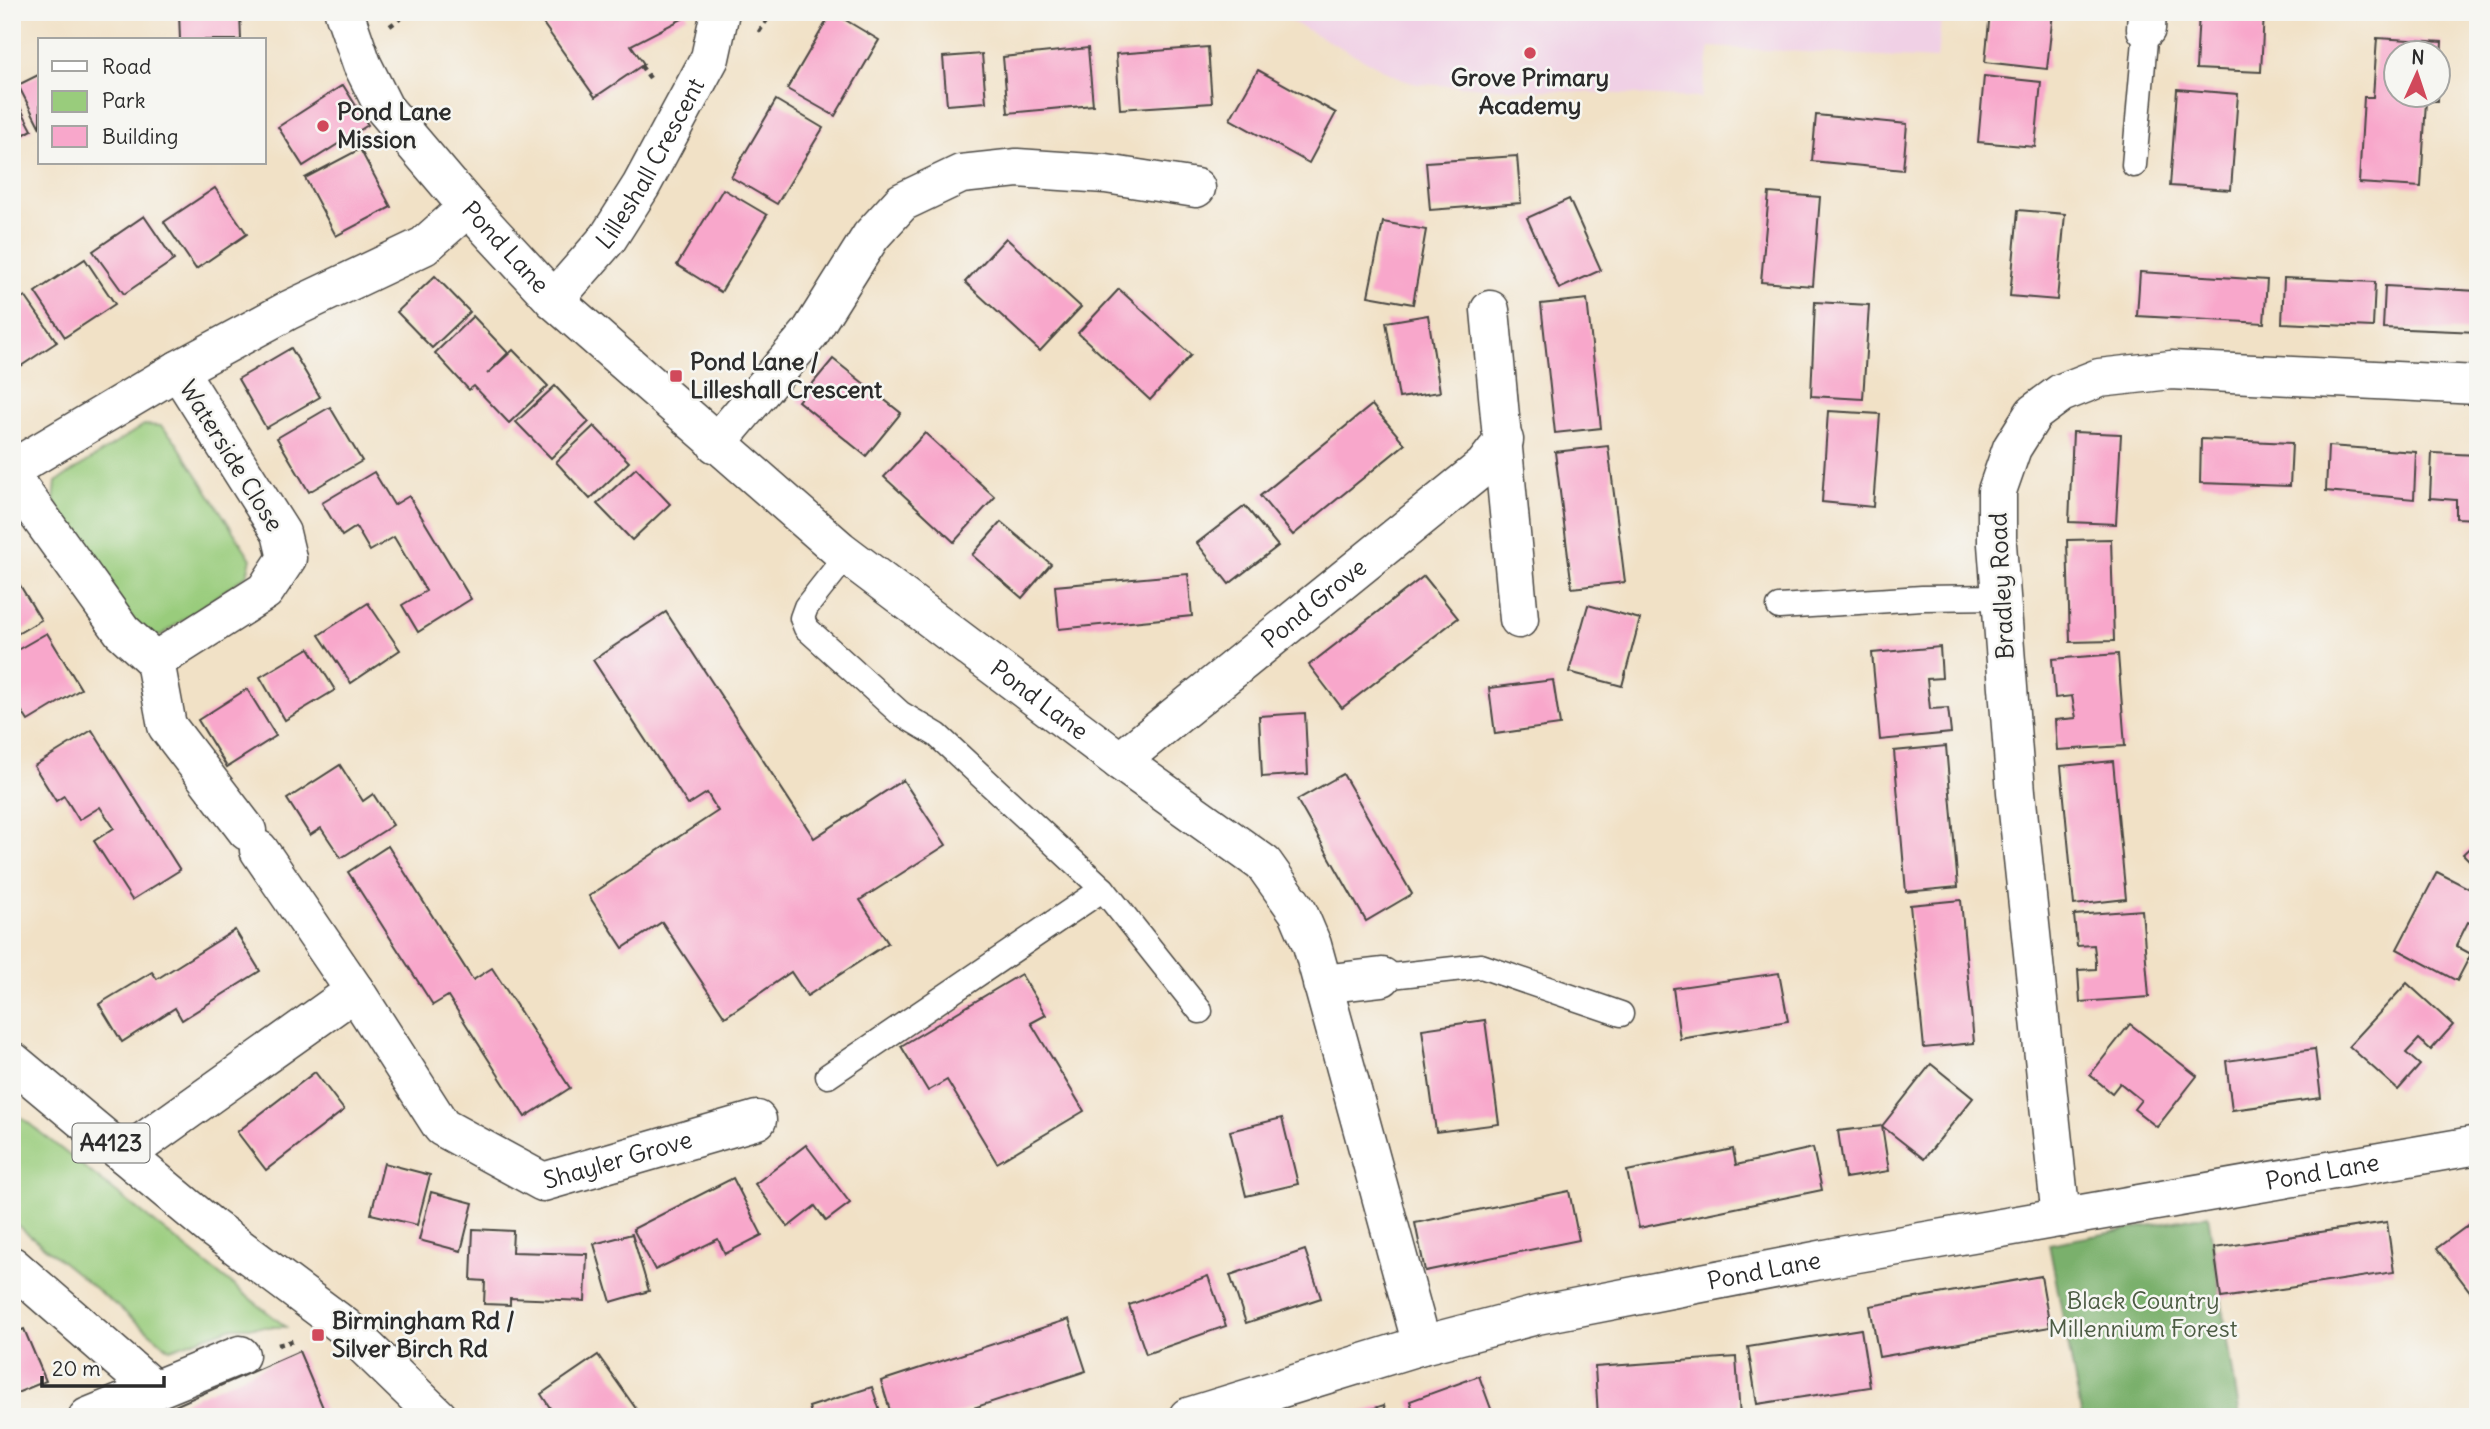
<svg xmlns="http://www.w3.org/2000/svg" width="2490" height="1429" font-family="Delius,sans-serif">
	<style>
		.built { fill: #f0d0e5 }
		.green { fill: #99cc7c; stroke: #627c54; stroke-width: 2 }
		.forest { fill: #7ab06c; stroke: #526e4c; stroke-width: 2 }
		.building { fill: #f8a7cb }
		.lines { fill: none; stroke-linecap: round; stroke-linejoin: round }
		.service-casing { stroke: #494642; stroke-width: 27 }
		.minor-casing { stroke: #494642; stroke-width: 41 }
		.trunk-casing { stroke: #494642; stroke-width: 41 }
		.path { stroke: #494642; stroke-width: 4.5; stroke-dasharray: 5 5; stroke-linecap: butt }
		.service { stroke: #fff; stroke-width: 24 }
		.minor { stroke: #fff; stroke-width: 38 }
		.trunk { stroke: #fff; stroke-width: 38 }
		.poi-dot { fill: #d1495b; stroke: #f6f6f2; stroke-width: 2.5 }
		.labels { text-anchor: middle; stroke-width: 5; stroke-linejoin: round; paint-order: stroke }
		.shield { fill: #f6f6f2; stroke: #686867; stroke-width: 2 }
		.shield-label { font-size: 23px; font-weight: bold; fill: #2b2b2b }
		.poi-label { font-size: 24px; font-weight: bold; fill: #2b2b2b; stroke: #f6f6f2; text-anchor: start }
		.street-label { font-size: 24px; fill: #2b2b2b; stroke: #f6f6f2 }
		.park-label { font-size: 24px; fill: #4c5b43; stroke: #f6f6f2 }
	</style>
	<rect width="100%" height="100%" fill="#f6f6f2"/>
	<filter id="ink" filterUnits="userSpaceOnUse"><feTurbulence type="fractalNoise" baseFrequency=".0143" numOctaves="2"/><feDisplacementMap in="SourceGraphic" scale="14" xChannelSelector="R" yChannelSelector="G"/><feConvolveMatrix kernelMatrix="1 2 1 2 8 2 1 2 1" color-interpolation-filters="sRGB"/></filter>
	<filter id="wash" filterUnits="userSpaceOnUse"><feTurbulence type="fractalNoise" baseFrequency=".00686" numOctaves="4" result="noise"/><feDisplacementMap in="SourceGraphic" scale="28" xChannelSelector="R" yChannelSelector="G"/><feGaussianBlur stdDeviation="1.57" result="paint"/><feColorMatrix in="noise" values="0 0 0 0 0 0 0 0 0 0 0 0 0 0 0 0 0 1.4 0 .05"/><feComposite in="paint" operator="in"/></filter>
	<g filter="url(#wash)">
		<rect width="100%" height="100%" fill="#f1e1c6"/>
		<polygon class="built" points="1273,12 1942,12 1937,59 1710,47 1701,98 1417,84 1403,80"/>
		<g class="green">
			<polygon points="144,425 161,426 174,439 251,559 247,575 160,636 141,632 54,501 56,482"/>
			<polygon points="12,1110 286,1327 233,1327 170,1349 12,1221"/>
		</g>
		<polygon class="forest" points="2208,1215 2240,1417 2082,1417 2049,1244"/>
		<g id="blocks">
			<g class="building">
				<polygon points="179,12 240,12 241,40 180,40"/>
				<polygon points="535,12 596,12 601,18 609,12 685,12 688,16 631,45 644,64 595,97"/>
				<polygon points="832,12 879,40 835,116 787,89"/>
				<polygon points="1990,12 2053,12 2047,69 1985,62"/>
				<polygon points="2199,12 2264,12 2261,72 2196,69"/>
				<polygon points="2377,38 2442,42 2440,76 2438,52 2396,52 2396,94 2438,94 2438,101 2426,101 2421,187 2359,183 2364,97 2373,97"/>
				<polygon points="1208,47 1212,103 1120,109 1116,54"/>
				<polygon points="1088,48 1093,105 1008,113 1003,57"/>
				<polygon points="982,54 986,102 947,105 943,57"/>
				<polygon points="1258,70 1336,113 1309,163 1230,119"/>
				<polygon points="40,74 40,128 18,85"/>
				<polygon points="1984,76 2041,82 2035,147 1978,142"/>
				<polygon points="343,85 368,125 303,166 278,127"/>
				<polygon points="2177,89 2238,94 2231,190 2170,186"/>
				<polygon points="12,92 32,130 12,141"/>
				<polygon points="776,100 823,128 777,204 731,177"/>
				<polygon points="1816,115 1907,124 1903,170 1812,161"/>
				<polygon points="360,149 391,207 336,236 305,178"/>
				<polygon points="1517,156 1521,203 1430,210 1426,162"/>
				<polygon points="215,188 247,234 196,269 164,222"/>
				<polygon points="723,189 767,215 721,292 677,265"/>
				<polygon points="1769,193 1820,197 1813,286 1761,282"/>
				<polygon points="1569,199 1601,270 1559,289 1527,218"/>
				<polygon points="2018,210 2065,214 2057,300 2010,296"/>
				<polygon points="144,216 174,260 124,294 93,251"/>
				<polygon points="1383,222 1426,230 1413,304 1368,296"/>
				<polygon points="1006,238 1081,307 1040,351 965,282"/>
				<polygon points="85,259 115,304 65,337 35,292"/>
				<polygon points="2140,272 2267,280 2264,323 2137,316"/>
				<polygon points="435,276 470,312 432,348 397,312"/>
				<polygon points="2284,278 2375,282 2373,327 2282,323"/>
				<polygon points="2385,286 2478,291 2478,332 2383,328"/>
				<polygon points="1119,289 1191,355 1150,400 1078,333"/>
				<polygon points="25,296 57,342 12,372 12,304"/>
				<polygon points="1587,299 1601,428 1555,433 1541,304"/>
				<polygon points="1815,302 1869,305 1863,399 1811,396"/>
				<polygon points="1428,315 1440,392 1399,398 1386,322"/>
				<polygon points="473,316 508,353 487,374 513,350 548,386 509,423 474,386 469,390 435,353"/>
				<polygon points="291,348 320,397 266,428 238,379"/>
				<polygon points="833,359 901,413 866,456 798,401"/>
				<polygon points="555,386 589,422 551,458 516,422"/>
				<polygon points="1372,405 1405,444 1293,535 1260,496"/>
				<polygon points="330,407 362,461 309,492 277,438"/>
				<polygon points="1828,411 1880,414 1873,507 1822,502"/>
				<polygon points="594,426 629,462 590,499 556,462"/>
				<polygon points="2073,432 2121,434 2116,524 2069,522"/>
				<polygon points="925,433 995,497 954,542 884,477"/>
				<polygon points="2201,439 2292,443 2290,486 2200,483"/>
				<polygon points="1608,446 1625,582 1572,588 1555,452"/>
				<polygon points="2328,446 2416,452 2414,499 2326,491"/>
				<polygon points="2432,453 2478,455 2478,519 2456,518 2456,500 2430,498"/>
				<polygon points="636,468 670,504 632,540 597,504"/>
				<polygon points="374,472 394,505 409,496 471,599 418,632 402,605 426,591 394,537 370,551 356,527 342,536 322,503"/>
				<polygon points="1245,506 1278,546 1229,584 1197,543"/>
				<polygon points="1001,522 1051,564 1022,598 972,555"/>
				<polygon points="2111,539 2114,641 2070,642 2067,540"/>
				<polygon points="12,572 41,620 12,637"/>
				<polygon points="1188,574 1192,616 1059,629 1055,586"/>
				<polygon points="1424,576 1458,618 1342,708 1309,665"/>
				<polygon points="368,603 400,650 351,683 319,635"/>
				<polygon points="1588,605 1640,619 1622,686 1569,672"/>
				<polygon points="666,612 814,838 903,780 946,845 860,900 888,943 807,996 791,972 725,1017 662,922 623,948 589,896 718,811 707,793 688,805 593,660"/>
				<polygon points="47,633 81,689 28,721 12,696 12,653"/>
				<polygon points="1940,647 1942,678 1927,679 1930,709 1948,708 1951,733 1880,740 1872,653"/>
				<polygon points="309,648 335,690 285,720 260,677"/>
				<polygon points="2118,654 2125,746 2057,750 2055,720 2076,718 2072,696 2055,698 2052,659"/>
				<polygon points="1553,680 1560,725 1495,734 1489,688"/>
				<polygon points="247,689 276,736 227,767 198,720"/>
				<polygon points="1305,713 1308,774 1262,777 1259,716"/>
				<polygon points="92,730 180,870 132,900 94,841 114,828 100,807 79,820 64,796 56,801 34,766"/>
				<polygon points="1946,746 1958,887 1906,892 1894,751"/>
				<polygon points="2113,761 2126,899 2074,905 2061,766"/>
				<polygon points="340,765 363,801 373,794 393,825 341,858 321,828 310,835 287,799"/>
				<polygon points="1343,774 1412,894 1366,921 1297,800"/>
				<polygon points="2478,840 2478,869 2463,854"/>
				<polygon points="388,846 473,980 492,968 570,1088 525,1117 448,996 433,1005 348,872"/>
				<polygon points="2437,872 2478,893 2478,927 2468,922 2456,946 2471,954 2457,981 2397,949"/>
				<polygon points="1961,900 1974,1043 1924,1048 1910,905"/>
				<polygon points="2142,910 2149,997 2080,1002 2078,970 2096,969 2096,962 2094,945 2077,946 2074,915"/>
				<polygon points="235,930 260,971 182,1020 175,1008 122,1042 99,1004 152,972 157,979"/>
				<polygon points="1779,973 1788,1021 1680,1039 1673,988"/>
				<polygon points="1021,974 1046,1015 1031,1023 1084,1111 997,1163 947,1080 928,1091 901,1046"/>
				<polygon points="2407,983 2453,1025 2431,1050 2419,1039 2406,1053 2420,1065 2398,1090 2349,1046"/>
				<polygon points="1485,1020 1499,1124 1436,1132 1422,1029"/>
				<polygon points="2130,1024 2197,1076 2157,1127 2134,1109 2141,1100 2131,1092 2120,1083 2112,1093 2090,1075"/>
				<polygon points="2315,1049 2321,1098 2232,1110 2226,1061"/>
				<polygon points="1931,1064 1973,1098 1924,1159 1882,1126 1889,1171 1845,1178 1838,1131 1882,1126"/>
				<polygon points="315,1072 344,1110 266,1170 237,1132"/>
				<polygon points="1282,1118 1298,1184 1246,1196 1230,1131"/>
				<polygon points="806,1145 850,1203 826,1221 815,1206 788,1227 755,1184"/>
				<polygon points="1813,1148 1822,1190 1639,1228 1627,1171 1733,1149 1736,1165"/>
				<polygon points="384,1163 430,1175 417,1225 371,1214"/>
				<polygon points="733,1178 762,1235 725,1254 718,1239 655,1270 633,1229"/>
				<polygon points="1569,1191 1579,1240 1425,1271 1415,1223"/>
				<polygon points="431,1192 473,1203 461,1251 419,1240"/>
				<polygon points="2478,1218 2478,1302 2437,1248"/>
				<polygon points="2387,1222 2394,1272 2221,1298 2214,1248"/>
				<polygon points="473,1229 513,1231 512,1252 587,1254 585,1301 510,1298 510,1305 484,1304 485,1281 471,1280"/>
				<polygon points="632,1234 649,1291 611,1302 594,1244"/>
				<polygon points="1305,1250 1321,1298 1246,1323 1230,1275"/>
				<polygon points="1208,1276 1226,1326 1146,1354 1129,1305"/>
				<polygon points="2041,1276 2050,1327 1879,1357 1870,1306"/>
				<polygon points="1069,1319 1086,1371 946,1417 892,1417 881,1381"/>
				<polygon points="24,1329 46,1381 12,1395 12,1334"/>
				<polygon points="1861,1329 1870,1387 1757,1404 1748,1347"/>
				<polygon points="299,1351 327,1417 150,1417"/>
				<polygon points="598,1355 639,1413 634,1417 556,1417 541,1394"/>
				<polygon points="1736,1357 1740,1417 1598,1417 1595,1367"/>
				<polygon points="1479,1376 1494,1417 1415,1417 1410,1401"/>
				<polygon points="872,1387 882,1417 812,1417 809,1407"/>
				<polygon points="1384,1405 1388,1417 1350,1417 1350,1416"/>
			</g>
		</g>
	</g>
	<g filter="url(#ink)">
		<use href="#blocks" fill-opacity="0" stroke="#494642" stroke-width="2"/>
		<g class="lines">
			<defs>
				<g id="service">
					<polyline points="2134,165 2146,29"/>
					<polyline points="847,555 806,607 802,618 806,628 900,713 937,735 1103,889 1200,1011"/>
					<polyline points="1779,607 1922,598 2001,597"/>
					<polyline points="1382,977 1481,966 1621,1014"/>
					<polyline points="828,1076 1103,889"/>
				</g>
				<g id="minor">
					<path id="s1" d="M 344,12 L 362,64 L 384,108 L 468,207 L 554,300 L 840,550 L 1120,761 L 1264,864 L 1298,912 L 1312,945 L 1422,1345"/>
					<polyline points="2146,29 2147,12"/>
					<path id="s2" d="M 554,300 L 608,238 L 641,186 L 710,58 L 720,12"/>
					<polyline points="1490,310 1519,619"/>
					<polyline points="716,444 810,333 871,236 902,202 961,174 1017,168 1106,174 1196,188"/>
					<polyline points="12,469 178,370 289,310 424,246 468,207"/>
					<polyline points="12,478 122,631 155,661 265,591 287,558 281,533 178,370"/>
					<polyline points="155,661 167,726 247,831"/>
					<path id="s3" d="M 1120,761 L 1484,466 L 1504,440"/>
					<path id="s4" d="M 259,850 L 355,991 L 442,1127 L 543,1182 L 757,1120"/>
					<polyline points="1322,984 1382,977"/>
					<polyline points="125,1155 355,991"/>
					<polyline points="2061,1218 2016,792 1997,544 1997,491 2012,448 2034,413 2061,393 2099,378 2171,370 2478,385"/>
					<polyline points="12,1266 153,1389"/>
					<polyline points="88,1417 240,1355"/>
					<path id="s5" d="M 1188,1417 L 1422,1345 L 1537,1315 L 1846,1255 L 2478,1145"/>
				</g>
				<polyline id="trunk" points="12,1061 210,1226 345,1327 438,1417"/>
			</defs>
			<use href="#service" class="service-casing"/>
			<use href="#minor" class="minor-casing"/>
			<use href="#trunk" class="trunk-casing"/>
			<g class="path">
				<polyline points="390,26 409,12"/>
				<polyline points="759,32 772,12"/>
				<polyline points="641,66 653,82"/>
				<polyline points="278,1345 296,1340"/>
			</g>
			<use href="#service" class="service"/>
			<use href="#minor" class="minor"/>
			<use href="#trunk" class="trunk"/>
		</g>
	</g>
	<g class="poi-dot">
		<circle cx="1530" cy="53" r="7"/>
		<circle cx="323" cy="126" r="7"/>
		<rect x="669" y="369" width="14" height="14" rx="3.5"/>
		<rect x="311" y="1328" width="14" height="14" rx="3.5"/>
	</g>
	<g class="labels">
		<rect class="shield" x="72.5" y="1123.5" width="77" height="39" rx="5"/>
		<g class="shield-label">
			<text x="111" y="1151">A4123</text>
		</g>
		<g class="poi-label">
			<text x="1530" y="86" text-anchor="middle">Grove Primary<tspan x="1530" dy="28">Academy</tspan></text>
			<text x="337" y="120">Pond Lane<tspan x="337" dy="28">Mission</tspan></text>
			<text x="690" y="370">Pond Lane /<tspan x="690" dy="28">Lilleshall Crescent</tspan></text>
			<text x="332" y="1329">Birmingham Rd /<tspan x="332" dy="28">Silver Birch Rd</tspan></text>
		</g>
		<g class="street-label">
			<text dy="8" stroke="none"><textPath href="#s2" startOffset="168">Lilleshall Crescent</textPath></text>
			<text dy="8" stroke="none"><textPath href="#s1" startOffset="289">Pond Lane</textPath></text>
			<text transform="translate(231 456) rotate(58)" y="8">Waterside Close</text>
			<text transform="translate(2002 586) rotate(-93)" y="8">Bradley Road</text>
			<text dy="8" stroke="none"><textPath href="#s3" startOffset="250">Pond Grove</textPath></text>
			<text dy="8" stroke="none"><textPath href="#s1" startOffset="990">Pond Lane</textPath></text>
			<text dy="8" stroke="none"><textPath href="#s4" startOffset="525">Shayler Grove</textPath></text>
			<text dy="8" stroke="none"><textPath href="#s5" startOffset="1162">Pond Lane</textPath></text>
			<text dy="8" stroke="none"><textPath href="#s5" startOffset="595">Pond Lane</textPath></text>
		</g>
		<g class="park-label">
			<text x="2143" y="1309">Black Country<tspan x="2143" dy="28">Millennium Forest</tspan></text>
		</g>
	</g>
	<rect width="2490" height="1429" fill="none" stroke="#f6f6f2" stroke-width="42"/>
	<rect x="38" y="38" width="228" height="126" fill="#f6f6f2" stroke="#a5a5a2" stroke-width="2"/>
	<rect x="52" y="61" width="35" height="10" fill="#ffffff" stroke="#a5a5a2" stroke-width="2"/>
	<text x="102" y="74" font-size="21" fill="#2b2b2b">Road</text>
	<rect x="52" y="91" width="35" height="21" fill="#99cc7c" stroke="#a5a5a2" stroke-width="2"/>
	<text x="102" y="108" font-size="21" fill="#2b2b2b">Park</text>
	<rect x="52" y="126" width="35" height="21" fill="#f8a7cb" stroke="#a5a5a2" stroke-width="2"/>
	<text x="102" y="144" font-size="21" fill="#2b2b2b">Building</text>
	<g transform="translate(2417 74) rotate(3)"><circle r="33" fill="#f6f6f2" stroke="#a5a5a2" stroke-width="2"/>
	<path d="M0-5L12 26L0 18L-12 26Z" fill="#d1495b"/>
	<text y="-10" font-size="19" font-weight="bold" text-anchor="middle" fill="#2b2b2b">N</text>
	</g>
	<path d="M42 1376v10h122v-10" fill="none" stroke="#2b2b2b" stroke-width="3.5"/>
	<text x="52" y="1376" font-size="21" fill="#2b2b2b" stroke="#f6f6f2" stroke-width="5" paint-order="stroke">20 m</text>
</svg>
